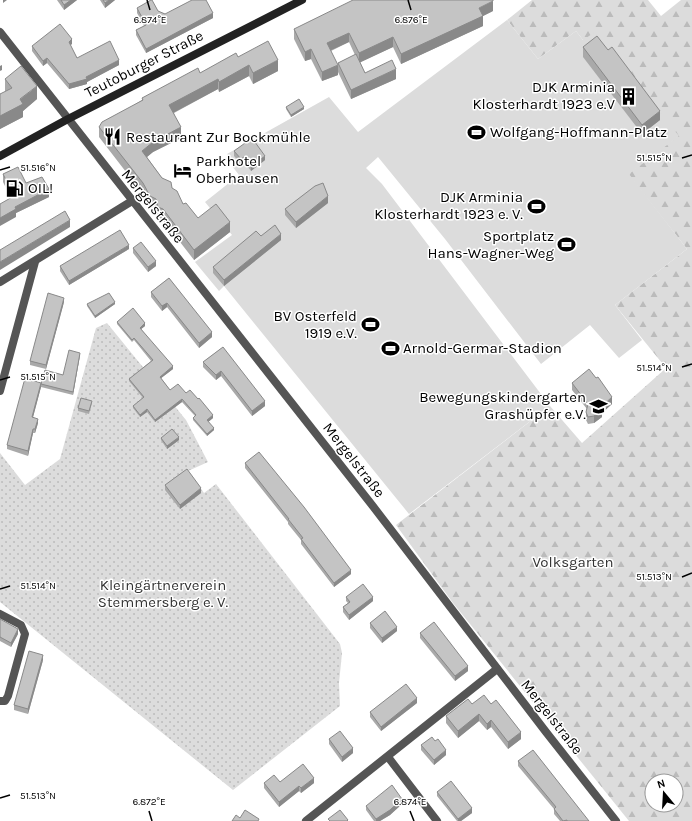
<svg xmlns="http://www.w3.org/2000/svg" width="692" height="821" font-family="Karla,sans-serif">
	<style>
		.forest { fill: url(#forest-firs); fill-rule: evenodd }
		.garden { fill: url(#garden-dots) }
		.pitch { fill: #dcdcdc }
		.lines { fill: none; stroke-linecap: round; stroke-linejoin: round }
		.street { stroke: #555; stroke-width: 8 }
		.secondary { stroke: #222; stroke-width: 8 }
		.wall { fill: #a9a9a9 }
		.shaded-wall { fill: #898989 }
		.building { fill: #c4c4c4; stroke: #898989 }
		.ticks { fill: none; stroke: #000; stroke-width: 1.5 }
		.labels { text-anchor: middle; stroke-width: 3; stroke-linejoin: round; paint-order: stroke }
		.street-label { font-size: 15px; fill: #000; stroke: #fff }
		.poi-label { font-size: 15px; fill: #000; stroke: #fff; text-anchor: end }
		.park-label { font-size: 15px; fill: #333; stroke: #fff }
		.ticks-label { font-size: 10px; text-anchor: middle; fill: #000; stroke: #fff; stroke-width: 3; stroke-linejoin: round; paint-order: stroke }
	</style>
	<defs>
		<pattern id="forest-firs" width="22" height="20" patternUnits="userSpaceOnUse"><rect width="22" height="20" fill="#dcdcdc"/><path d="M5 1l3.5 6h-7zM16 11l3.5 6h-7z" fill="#bbb"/></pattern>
		<pattern id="garden-dots" width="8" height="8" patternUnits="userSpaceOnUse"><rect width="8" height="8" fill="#dcdcdc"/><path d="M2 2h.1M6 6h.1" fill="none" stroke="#bbb" stroke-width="1.8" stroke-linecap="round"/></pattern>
	</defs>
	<rect width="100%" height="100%" fill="#fff"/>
	<path class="forest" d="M 532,0 L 648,0 L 661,16 L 681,0 L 692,0 L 692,821 L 629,821 L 453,603 L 396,525 L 550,406 L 582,443 L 666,368 L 615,305 L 687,249 L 628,174 L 678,136 L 583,40 L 576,31 L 538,59 L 507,20 ZM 652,781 L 676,781 L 676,805 L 652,805 Z"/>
	<polygon class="garden" points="107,323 186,420 208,462 188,471 204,493 216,484 340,644 342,653 339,683 340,706 233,790 0,602 0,453 25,485 60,459 96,328"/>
	<polygon class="pitch" points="507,20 538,59 576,31 583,40 595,32 679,136 629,174 687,249 615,305 642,340 619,358 590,325 541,364 445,239 378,157 366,168 382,184 550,406 409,514 224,286 219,291 195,262 232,235 205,202 239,175 232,166 234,164 227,154 329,97 358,132"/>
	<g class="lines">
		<g class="street">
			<polyline points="0,32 372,505 546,732 616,821"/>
			<polyline points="0,282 132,201"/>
			<polyline points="0,391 35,262"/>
			<polyline points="0,614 21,625 25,634 8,696 5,701 0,701"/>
			<polyline points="388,757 437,821"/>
			<polyline points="306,821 497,669"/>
		</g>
		<polyline class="secondary" points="0,156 68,119 302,0"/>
	</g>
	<g class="wall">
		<polygon points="57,0 77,0 64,10"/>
		<polygon points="100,0 115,0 105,8"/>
		<polygon points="137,8 158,11 165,14 213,18 146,53 136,35 136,30 144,26 137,13"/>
		<polygon points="493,11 483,16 483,26 401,64 393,47 360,62 365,73 396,79 351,99 338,72 338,63 355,55 349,42 331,51 338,75 322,81 311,59 305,61 294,39 294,29"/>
		<polygon points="72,44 70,45 77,58 119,65 87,82 87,84 69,89 47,63 43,66 32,51 32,46"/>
		<polygon points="583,47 660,120 642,134 583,57"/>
		<polygon points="238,57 278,71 253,84 249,76 219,92 218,89 174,113 181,138 153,152 147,157 162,178 172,188 183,204 198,218 230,232 194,260 163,220 158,217 156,209 150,206 143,194 99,137 99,127 142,100 142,98"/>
		<polygon points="5,79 37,99 23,111 23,117 0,129 0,94 5,92"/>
		<polygon points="286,107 304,109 291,117 286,109"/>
		<polygon points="234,151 265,160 251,171 244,162 241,164 234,156"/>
		<polygon points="3,174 26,183 49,197 16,213 16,217 11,198 3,182"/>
		<polygon points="328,203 296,228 285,215 285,209"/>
		<polygon points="261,236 281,240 224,286 213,273 213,267"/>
		<polygon points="133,248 156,266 148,272 133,253"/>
		<polygon points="129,249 69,285 60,271 60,266"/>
		<polygon points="169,278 212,337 199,348 167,307 162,311 151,297 151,292"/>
		<polygon points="64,302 46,369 30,365 30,361"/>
		<polygon points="87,304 115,304 95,318 87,306"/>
		<polygon points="117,322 145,326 141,329 173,369 161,378 170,390 186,393 213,418 208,422 214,430 207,436 193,420 193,418 195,416 182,402 155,422 147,412 140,417 133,408 133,406 143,398 129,381 129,379 151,361 134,340 132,342 117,324"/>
		<polygon points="223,347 265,406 252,416 221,376 216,380 203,367 203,362"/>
		<polygon points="80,355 73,395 41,387 33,417 38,423 35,433 33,433 28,456 7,449 7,445 41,383 63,375"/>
		<polygon points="572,383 612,404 602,413 602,417 594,423 588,424 586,420 586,412 587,409 572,390"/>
		<polygon points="92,403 89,414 78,411 78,408"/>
		<polygon points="161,438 179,440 167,449 161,440"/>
		<polygon points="245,463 351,574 334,587 301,544 301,540 288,524 288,522 245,468"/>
		<polygon points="165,485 201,493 180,509 165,490"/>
		<polygon points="346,597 373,601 349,620 343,612 343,607 348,603 346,601"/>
		<polygon points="0,619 18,634 11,647 0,641"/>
		<polygon points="370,623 397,631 382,643 370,628"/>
		<polygon points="420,633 468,671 455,681 420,638"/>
		<polygon points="43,660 28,714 14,710 14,705"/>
		<polygon points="417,703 381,731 370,717 370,712"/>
		<polygon points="472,704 491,704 521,739 508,749 491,727 487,730 479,721 458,738 446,723 446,716"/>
		<polygon points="329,739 353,753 342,762 329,744"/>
		<polygon points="421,745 446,755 434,765 421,750"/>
		<polygon points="518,761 589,821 560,821 554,814 554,809 518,766"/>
		<polygon points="280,782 314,783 301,793 299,791 279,807 264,788 264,783"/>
		<polygon points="437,792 472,813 461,821 457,821 437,796"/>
		<polygon points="402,804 390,815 380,821 374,821 366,810 366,806"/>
	</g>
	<g class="shaded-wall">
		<polygon points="3,0 7,0 3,3"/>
		<polygon points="71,0 77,0 64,10 64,5"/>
		<polygon points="109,0 115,0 105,8 105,3"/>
		<polygon points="493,1 493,11 479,18 483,16 483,26 401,64 401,54 479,8"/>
		<polygon points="213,13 213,18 146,53 146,49"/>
		<polygon points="349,33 349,42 327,52 327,43"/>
		<polygon points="393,37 393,47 359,63 359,53"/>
		<polygon points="72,39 72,44 69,46 69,42"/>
		<polygon points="311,49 311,59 305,61 305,52"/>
		<polygon points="47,58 47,63 43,66 43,61"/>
		<polygon points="119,60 119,65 87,82 87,84 69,89 69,84 86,77"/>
		<polygon points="278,60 278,71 253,84 253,73"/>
		<polygon points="2,65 2,70 0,71 0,66"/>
		<polygon points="249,65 249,76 219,92 219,82"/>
		<polygon points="338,65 338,75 322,81 322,72"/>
		<polygon points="396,69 396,79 351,99 351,90"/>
		<polygon points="218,79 218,89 169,115 169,105"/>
		<polygon points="37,86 37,99 23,111 23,117 0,129 0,116"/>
		<polygon points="304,107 304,109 291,117 291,115"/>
		<polygon points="660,111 660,120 642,134 642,125"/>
		<polygon points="181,127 181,138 153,152 142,161 142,151 153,142"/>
		<polygon points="265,156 265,160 251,171 251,166"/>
		<polygon points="244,157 244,162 241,164 241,159"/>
		<polygon points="49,189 49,197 16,213 16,217 0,226 0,218 15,207"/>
		<polygon points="328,196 328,203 296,228 296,222"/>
		<polygon points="70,220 70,227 0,270 0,262"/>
		<polygon points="230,222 230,232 194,260 194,250"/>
		<polygon points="281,234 281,240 224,286 224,280"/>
		<polygon points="129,245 129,249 69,285 69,281"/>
		<polygon points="156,261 156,266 148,272 148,267"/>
		<polygon points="64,298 64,302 46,369 46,365"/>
		<polygon points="115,302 115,304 95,318 95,316"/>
		<polygon points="167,303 167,307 162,311 162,306"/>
		<polygon points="145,323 145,326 140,330 140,328"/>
		<polygon points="212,332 212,337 199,348 199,343"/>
		<polygon points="80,353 80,355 73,395 73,392"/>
		<polygon points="173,366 173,369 160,379 160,377"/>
		<polygon points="221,371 221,376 216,380 216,375"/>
		<polygon points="41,383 41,387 32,421 32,417"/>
		<polygon points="612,397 612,404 602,413 602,417 594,423 594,416 600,408"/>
		<polygon points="182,399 182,402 155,422 155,420"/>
		<polygon points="265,401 265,406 252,416 252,411"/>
		<polygon points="147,409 147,412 140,417 140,415"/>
		<polygon points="213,415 213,418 207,423 207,420"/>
		<polygon points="38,419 38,423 35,433 35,429"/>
		<polygon points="214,428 214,430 207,436 207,434"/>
		<polygon points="33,429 33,433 28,456 28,451"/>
		<polygon points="179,437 179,440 167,449 167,446"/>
		<polygon points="201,488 201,493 180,509 180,505"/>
		<polygon points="351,570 351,574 334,587 334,583"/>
		<polygon points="373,597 373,601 349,620 349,615"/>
		<polygon points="397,627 397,631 382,643 382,638"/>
		<polygon points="18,629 18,634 11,647 11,643"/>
		<polygon points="43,655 43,660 28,714 28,709"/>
		<polygon points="468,666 468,671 455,681 455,676"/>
		<polygon points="417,698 417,703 381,731 381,727"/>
		<polygon points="479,714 479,721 458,738 458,731"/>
		<polygon points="491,720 491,727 487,730 487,724"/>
		<polygon points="521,732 521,739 508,749 508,742"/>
		<polygon points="353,748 353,753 342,762 342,757"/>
		<polygon points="446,750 446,755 434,765 434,760"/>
		<polygon points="314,778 314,783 301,793 301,788"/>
		<polygon points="299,786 299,791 279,807 279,802"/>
		<polygon points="402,799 402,804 390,815 380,821 376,821 376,819"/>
		<polygon points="472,808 472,813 461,821 458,821 458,819"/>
	</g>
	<g class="building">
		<polygon points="61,0 71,0 64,5"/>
		<polygon points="103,0 109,0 105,3"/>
		<polygon points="151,0 152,0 158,11 165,14 192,0 206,0 213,13 146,49 136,30 146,25 137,8"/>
		<polygon points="353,0 493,0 493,1 479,8 483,16 401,54 393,37 359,53 349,33 327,43 338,65 322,72 311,49 305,52 294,29"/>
		<polygon points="60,24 72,39 69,42 77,58 110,41 119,60 86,77 87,79 69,84 47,58 43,61 32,46"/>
		<polygon points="597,36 608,50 612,47 660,111 642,125 583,47"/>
		<polygon points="268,41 278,60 253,73 249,65 219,82 218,79 169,105 181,127 153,142 142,151 162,178 171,182 172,188 177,191 183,204 186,203 198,218 216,204 230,222 194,250 163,209 158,207 156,199 150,196 143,183 99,127 102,122 143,100 142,98 198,68 200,73 236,53 238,57"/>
		<polygon points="356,54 365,73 392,60 396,69 351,90 338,63"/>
		<polygon points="21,66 37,86 20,99 23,104 0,116 0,94 12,88 5,79"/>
		<polygon points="299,99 304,107 291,115 286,107"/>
		<polygon points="252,138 265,156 251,166 244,157 241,159 234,151"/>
		<polygon points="18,167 26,183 42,177 49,189 15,207 16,209 0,218 0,204 14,196 3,174"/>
		<polygon points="323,183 328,196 296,222 285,209 315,186"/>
		<polygon points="65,211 70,220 0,262 0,250"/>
		<polygon points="275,225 281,234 224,280 213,267 256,231 261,236"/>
		<polygon points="120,230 129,245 69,281 60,266"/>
		<polygon points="141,242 156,261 148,267 133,248"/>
		<polygon points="169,278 212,332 199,343 167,303 162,306 151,292"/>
		<polygon points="48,293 64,298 46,365 30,361"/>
		<polygon points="109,293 115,302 95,316 87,304"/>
		<polygon points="133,308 145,323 140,328 173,366 160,377 170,390 178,384 186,393 190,390 198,399 199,398 213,415 207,420 214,428 207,434 193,418 196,415 182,399 155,420 147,409 140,415 133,406 144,397 129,379 153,360 134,338 132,340 117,322"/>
		<polygon points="223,347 265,401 252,411 221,371 216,375 203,362"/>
		<polygon points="69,350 80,353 73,392 41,384 45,370 63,375"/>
		<polygon points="589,369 596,378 598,377 612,397 600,408 602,410 594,416 588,417 586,412 588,404 572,383"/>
		<polygon points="25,378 41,383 32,417 38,419 35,429 33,429 28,451 7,445"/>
		<polygon points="81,398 92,401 89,411 78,408"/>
		<polygon points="172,429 179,437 167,446 161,438"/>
		<polygon points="259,452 304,507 351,570 334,583 301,539 303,538 288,519 289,519 245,463"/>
		<polygon points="187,469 201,488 180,505 165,485"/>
		<polygon points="363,584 373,597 349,615 343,607 350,602 346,597"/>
		<polygon points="385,611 397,627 382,638 370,623"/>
		<polygon points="0,619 18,629 11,643 0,637"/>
		<polygon points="434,622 468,666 455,676 420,633"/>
		<polygon points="29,651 43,655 28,709 14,705"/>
		<polygon points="406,684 417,698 381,727 370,712"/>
		<polygon points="484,695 491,704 496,700 521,732 508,742 491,720 487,724 479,714 458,731 446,716 468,699 472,704"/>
		<polygon points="340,731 353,748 342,757 329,739"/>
		<polygon points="432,737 435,741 438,739 446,750 434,760 421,745"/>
		<polygon points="533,750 589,821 567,821 567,820 563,821 554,809 556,807 518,761"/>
		<polygon points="303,764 314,778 301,788 299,786 279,802 264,783 274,775 280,782"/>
		<polygon points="451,781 472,808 458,819 437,792"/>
		<polygon points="392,785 402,799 390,810 376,819 366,806"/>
		<polygon points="245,810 259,819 258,821 232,821 236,815 240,818"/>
		<polygon points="340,810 348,820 347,821 330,821 328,819"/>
	</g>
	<path class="ticks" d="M 147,0 L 150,10M 408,0 L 411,10M 682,158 L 692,155M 0,170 L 10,167M 682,367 L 692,364M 0,380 L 10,377M 682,577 L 692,573M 0,589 L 10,586M 0,798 L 10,795M 149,811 L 152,821M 410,811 L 414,821"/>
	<defs>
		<symbol id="building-bare" viewBox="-9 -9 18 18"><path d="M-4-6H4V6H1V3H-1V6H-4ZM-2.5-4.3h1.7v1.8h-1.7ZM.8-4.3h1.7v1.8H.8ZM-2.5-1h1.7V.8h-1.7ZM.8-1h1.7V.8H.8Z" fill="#000" stroke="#fff" stroke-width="2.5" paint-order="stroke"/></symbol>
		<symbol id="stadium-bare" viewBox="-9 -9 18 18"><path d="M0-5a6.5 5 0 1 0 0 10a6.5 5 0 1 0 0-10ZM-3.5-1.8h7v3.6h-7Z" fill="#000" stroke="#fff" stroke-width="2.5" paint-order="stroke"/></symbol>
		<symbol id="restaurant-bare" viewBox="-9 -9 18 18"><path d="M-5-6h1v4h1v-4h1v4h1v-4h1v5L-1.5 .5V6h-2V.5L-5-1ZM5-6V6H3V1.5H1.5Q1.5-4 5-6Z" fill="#000" stroke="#fff" stroke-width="2.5" paint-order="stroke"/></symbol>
		<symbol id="hotel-bare" viewBox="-9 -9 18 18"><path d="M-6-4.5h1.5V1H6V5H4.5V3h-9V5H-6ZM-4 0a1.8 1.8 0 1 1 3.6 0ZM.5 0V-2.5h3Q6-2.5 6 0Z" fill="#000" stroke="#fff" stroke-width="2.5" paint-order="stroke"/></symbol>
		<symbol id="fuel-bare" viewBox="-9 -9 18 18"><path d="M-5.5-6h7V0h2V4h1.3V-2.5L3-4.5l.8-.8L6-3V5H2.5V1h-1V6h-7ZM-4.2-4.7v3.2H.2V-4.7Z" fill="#000" stroke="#fff" stroke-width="2.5" paint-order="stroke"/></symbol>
		<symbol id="school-bare" viewBox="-9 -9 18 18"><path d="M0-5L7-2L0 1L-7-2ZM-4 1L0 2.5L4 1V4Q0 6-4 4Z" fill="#000" stroke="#fff" stroke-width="2.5" paint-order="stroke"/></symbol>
	</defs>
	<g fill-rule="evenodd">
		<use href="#building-bare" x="616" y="84" width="25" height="25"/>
		<use href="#stadium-bare" x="464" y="120" width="25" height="25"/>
		<use href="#restaurant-bare" x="100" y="124" width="25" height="25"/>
		<use href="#hotel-bare" x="170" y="158" width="25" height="25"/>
		<use href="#fuel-bare" x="2" y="176" width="25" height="25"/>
		<use href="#stadium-bare" x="524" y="194" width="25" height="25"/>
		<use href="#stadium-bare" x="554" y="232" width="25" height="25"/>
		<use href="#stadium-bare" x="358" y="312" width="25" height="25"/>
		<use href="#stadium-bare" x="378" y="336" width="25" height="25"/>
		<use href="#school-bare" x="586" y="394" width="25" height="25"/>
	</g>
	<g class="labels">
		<g class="street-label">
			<text transform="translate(144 64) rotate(-27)" y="5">Teutoburger Straße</text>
			<text transform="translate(153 206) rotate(51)" y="5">Mergelstraße</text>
			<text transform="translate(354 460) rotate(52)" y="5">Mergelstraße</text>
			<text transform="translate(552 717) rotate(52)" y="5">Mergelstraße</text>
		</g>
		<g class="poi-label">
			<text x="615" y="92">DJK Arminia<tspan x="615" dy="17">Klosterhardt 1923 e.V</tspan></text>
			<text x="490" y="137" text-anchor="start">Wolfgang-Hoffmann-Platz</text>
			<text x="126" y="142" text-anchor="start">Restaurant Zur Bockmühle</text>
			<text x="196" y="166" text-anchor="start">Parkhotel<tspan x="196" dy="17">Oberhausen</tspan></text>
			<text x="28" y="193" text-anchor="start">OIL!</text>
			<text x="523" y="202">DJK Arminia<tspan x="523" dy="17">Klosterhardt 1923 e. V.</tspan></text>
			<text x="554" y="241">Sportplatz<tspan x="554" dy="17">Hans-Wagner-Weg</tspan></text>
			<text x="357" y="321">BV Osterfeld<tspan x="357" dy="17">1919 e.V.</tspan></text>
			<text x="403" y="353" text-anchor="start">Arnold-Germar-Stadion</text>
			<text x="586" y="402">Bewegungskindergarten<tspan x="586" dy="17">Grashüpfer e.V.</tspan></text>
		</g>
		<g class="park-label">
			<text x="573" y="567">Volksgarten</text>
			<text x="163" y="590">Kleingärtnerverein<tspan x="163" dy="17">Stemmersberg e. V.</tspan></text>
		</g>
	</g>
	<g class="ticks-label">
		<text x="150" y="23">6.874°E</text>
		<text x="411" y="23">6.876°E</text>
		<text x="654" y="161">51.515°N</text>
		<text x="38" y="171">51.516°N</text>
		<text x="654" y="371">51.514°N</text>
		<text x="38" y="380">51.515°N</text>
		<text x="654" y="580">51.513°N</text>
		<text x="38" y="589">51.514°N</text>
		<text x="38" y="799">51.513°N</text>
		<text x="149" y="805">6.872°E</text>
		<text x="410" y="805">6.874°E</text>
	</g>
	<g transform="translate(664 793) rotate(342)"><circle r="19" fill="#ffffff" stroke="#999999"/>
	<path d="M0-3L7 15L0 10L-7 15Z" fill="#000000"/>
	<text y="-6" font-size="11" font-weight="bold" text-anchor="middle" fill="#000000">N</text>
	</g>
</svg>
